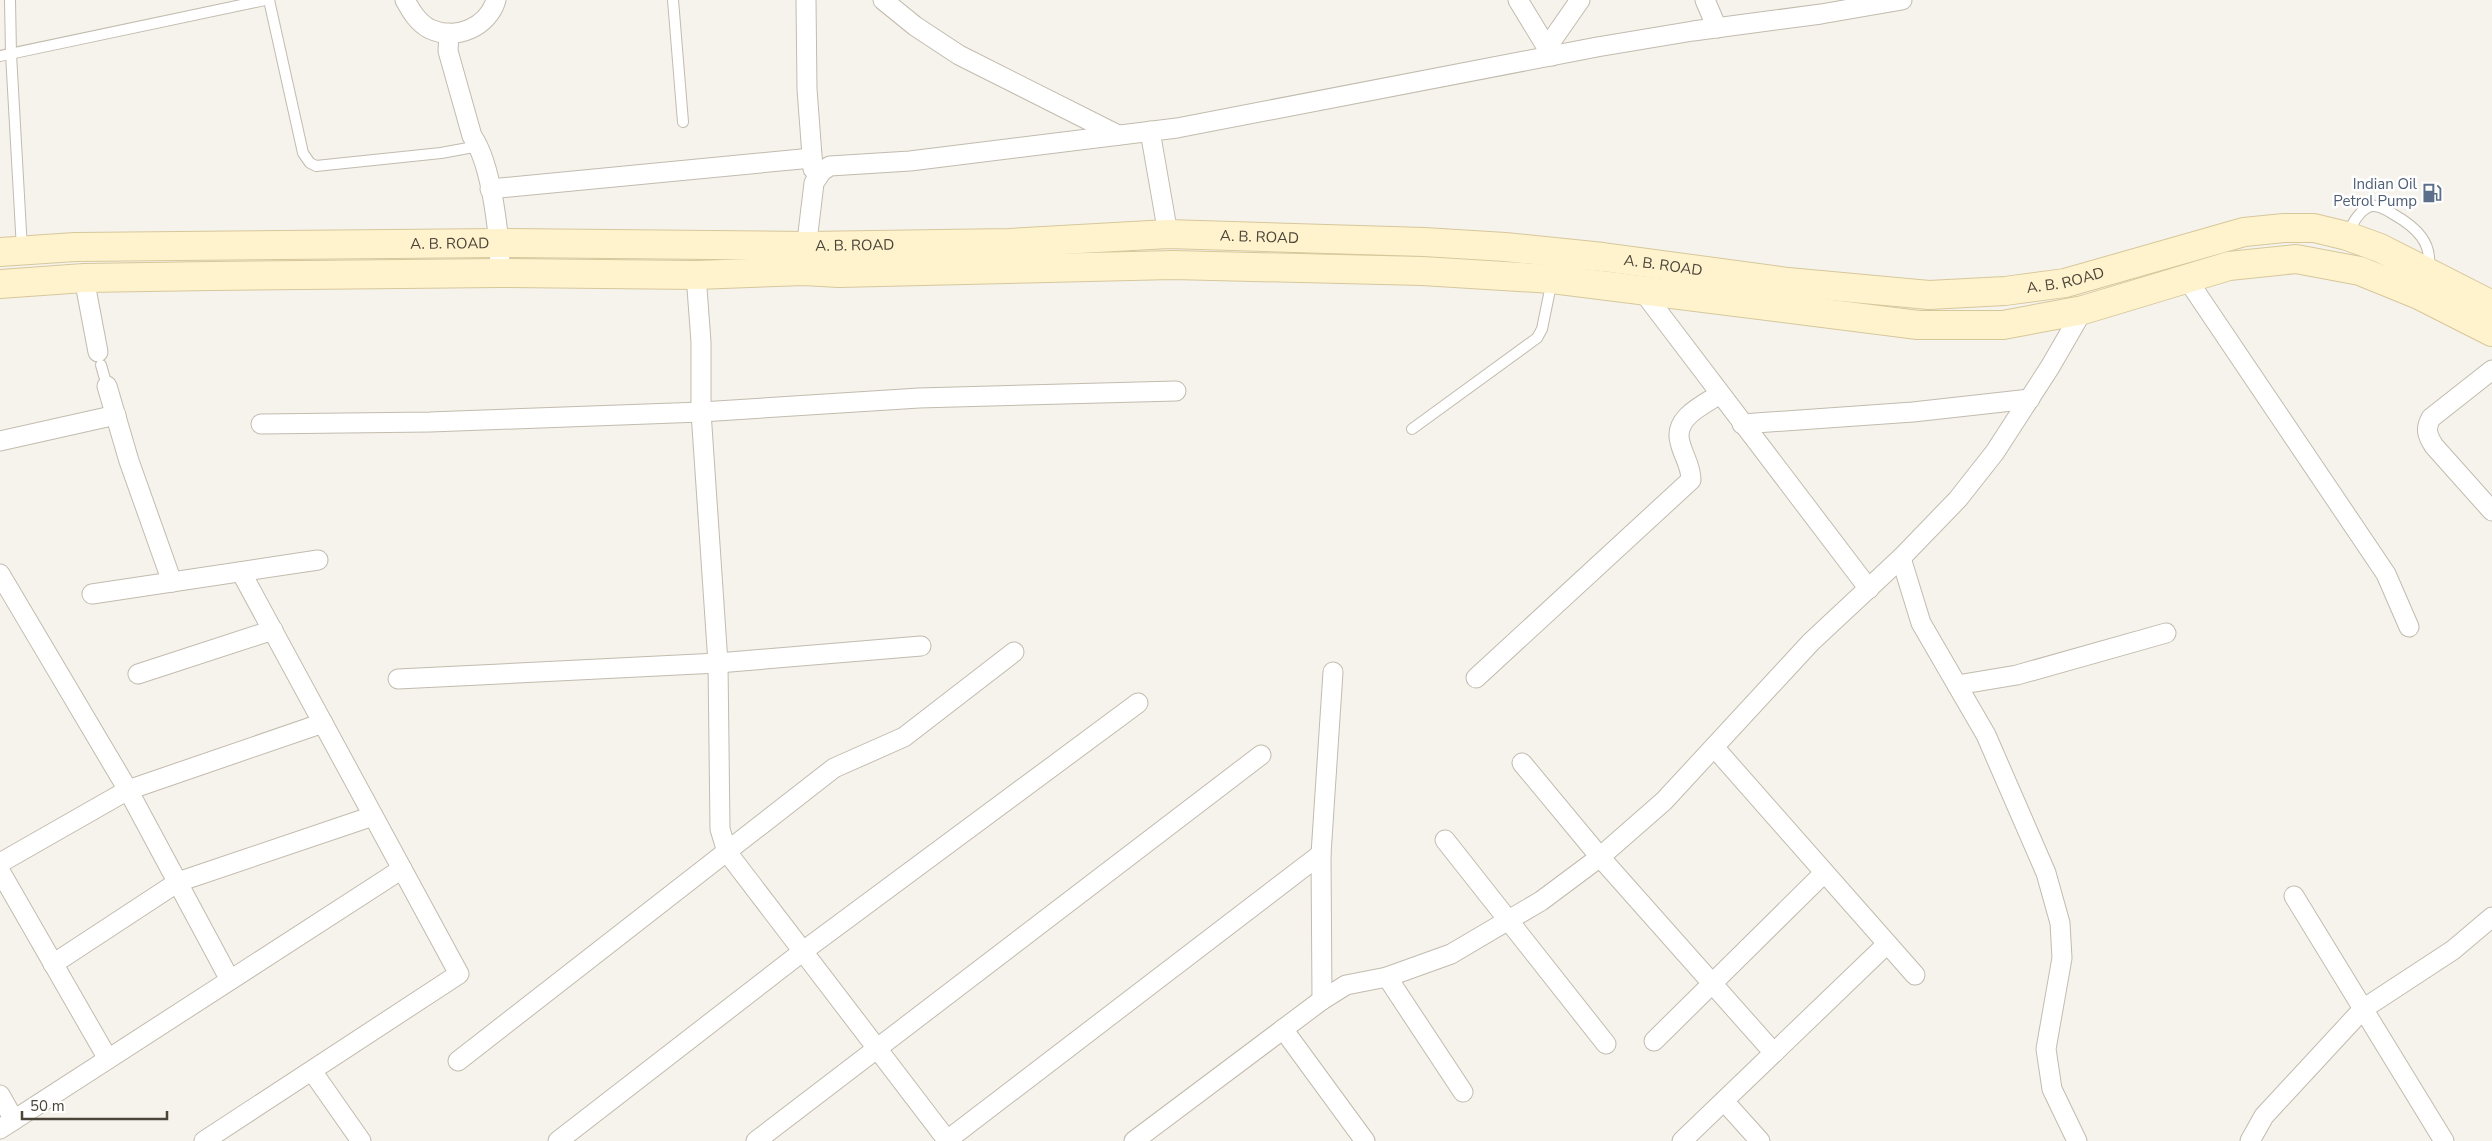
<svg xmlns="http://www.w3.org/2000/svg" width="2492" height="1141" font-family="'Nunito Sans',sans-serif">
	<style>
		.lines { fill: none; stroke-linecap: round; stroke-linejoin: round }
		.service-casing { stroke: #c2bbae; stroke-width: 12 }
		.minor-casing { stroke: #c2bbae; stroke-width: 21 }
		.secondary-casing { stroke: #d6c79b; stroke-width: 30 }
		.service { stroke: #fff; stroke-width: 10 }
		.minor { stroke: #fff; stroke-width: 19 }
		.secondary { stroke: #fff3cd; stroke-width: 28 }
		.labels { text-anchor: middle; stroke-width: 5; stroke-linejoin: round; paint-order: stroke }
		.service-label { font-size: 15px; fill: #4e5e75; stroke: #fff; text-anchor: end }
		.street-label { font-size: 15px; fill: #4b4439; stroke: #fff }
	</style>
	<rect width="100%" height="100%" fill="#f6f3ec"/>
	<g class="lines">
		<defs>
			<g id="service">
				<polyline points="10,0 11,54 22,249"/>
				<polyline points="269,0 303,153 310,163 316,166 441,153 479,146"/>
				<polyline points="673,0 683,122"/>
				<polyline points="0,56 265,0"/>
				<path d="M 2347,235 C 2352,225 2359,209 2372,206 C 2380,205 2387,210 2393,214 C 2416,227 2434,243 2428,271"/>
				<polyline points="101,365 107,386"/>
				<polyline points="1412,429 1537,338 1542,329 1552,280"/>
			</g>
			<g id="minor">
				<path d="M 405,0 C 411,11 418,23 430,29 C 456,41 488,27 496,0"/>
				<polyline points="806,0 807,89 813,169"/>
				<polyline points="883,0 915,26 959,55 1118,135"/>
				<polyline points="1518,0 1552,56"/>
				<polyline points="1705,0 1717,28"/>
				<path d="M 449,33 L 448,51 L 472,136 C 492,164 500,238 500,273"/>
				<polyline points="1548,46 1580,0"/>
				<polyline points="1150,131 1168,234"/>
				<polyline points="490,189 812,158"/>
				<polyline points="805,258 814,183 822,171 830,166 910,161 1177,128 1597,47 1693,31 1821,14 1902,0"/>
				<polyline points="696,275 701,342 701,412 718,663 720,829 727,852 947,1140"/>
				<polyline points="84,278 98,352"/>
				<polyline points="2187,279 2386,574 2409,627"/>
				<polyline points="1641,289 1869,589"/>
				<path d="M 2492,370 L 2431,418 C 2425,429 2427,435 2434,446 L 2492,511"/>
				<polyline points="107,386 129,461 172,582"/>
				<polyline points="261,424 430,422 701,412 919,398 1176,391"/>
				<polyline points="1742,424 1913,412 2030,399"/>
				<polyline points="0,441 116,415"/>
				<polyline points="1901,558 1921,623 1986,735 2046,873 2060,923 2062,958 2046,1049 2052,1089 2077,1141"/>
				<polyline points="0,574 128,790 230,980"/>
				<polyline points="92,594 318,560"/>
				<polyline points="138,674 273,630"/>
				<path d="M 1476,678 L 1691,480 C 1691,465 1683,456 1680,442 C 1673,418 1703,405 1720,394"/>
				<polyline points="398,679 718,663 921,646"/>
				<polyline points="1957,685 2017,675 2166,633"/>
				<polyline points="1714,747 1915,975"/>
				<polyline points="1522,763 1600,857 1774,1053"/>
				<polyline points="1445,840 1606,1044"/>
				<polyline points="0,863 128,790 323,723"/>
				<polyline points="0,871 108,1059"/>
				<polyline points="2294,896 2444,1141"/>
				<polyline points="53,964 178,882 373,816"/>
				<polyline points="1387,977 1463,1092"/>
				<polyline points="1322,1000 1321,854 1333,672"/>
				<polyline points="1283,1029 1365,1141"/>
				<polyline points="1654,1041 1824,873"/>
				<polyline points="458,1061 834,768 904,737 1014,652"/>
				<polyline points="312,1071 361,1141"/>
				<polyline points="0,1095 14,1120"/>
				<polyline points="1724,1101 1760,1141"/>
				<polyline points="0,1129 402,869"/>
				<polyline points="204,1141 459,974 241,572"/>
				<polyline points="558,1141 802,952 1138,703"/>
				<polyline points="756,1141 1261,755"/>
				<polyline points="946,1141 1321,854"/>
				<polyline points="1134,1141 1322,1000 1346,985 1387,977 1451,954 1541,901 1600,857 1664,801 1811,642 1901,558 1958,499 1995,452 2050,367 2083,310"/>
				<polyline points="1682,1141 1887,944"/>
				<polyline points="2250,1141 2264,1116 2363,1009 2453,950 2492,917"/>
			</g>
			<g id="secondary">
				<path id="s1" d="M 0,252 L 75,247 L 500,243 L 807,246 L 1009,243 L 1168,234 L 1424,242 L 1505,247 L 1603,257 L 1788,282 L 1929,295 L 2005,291 L 2065,283 L 2244,232 L 2284,228 L 2314,228 L 2347,236 L 2380,248 L 2492,305"/>
				<polyline points="0,284 84,278 211,276 500,273 696,275 804,271 839,273 1173,265 1422,271 1552,279 1918,325 2003,325 2083,310 2229,266 2296,259 2360,271 2419,295 2492,332"/>
			</g>
		</defs>
		<use href="#service" class="service-casing"/>
		<use href="#minor" class="minor-casing"/>
		<use href="#secondary" class="secondary-casing"/>
		<use href="#service" class="service"/>
		<use href="#minor" class="minor"/>
		<use href="#secondary" class="secondary"/>
	</g>
	<defs>
		<symbol id="fuel-bare" viewBox="-9 -9 18 18"><path d="M-5.5-6h7V0h2V4h1.3V-2.5L3-4.5l.8-.8L6-3V5H2.5V1h-1V6h-7ZM-4.2-4.7v3.2H.2V-4.7Z" fill="#5c6f8a" stroke="#fff" stroke-width="2.5" paint-order="stroke"/></symbol>
	</defs>
	<g fill-rule="evenodd">
		<use href="#fuel-bare" x="2418" y="179" width="28" height="28"/>
	</g>
	<g class="labels">
		<g class="service-label">
			<text x="2417" y="189">Indian Oil<tspan x="2417" dy="17">Petrol Pump</tspan></text>
		</g>
		<g class="street-label">
			<text dy="5" stroke="none"><textPath href="#s1" startOffset="1260">A. B. ROAD</textPath></text>
			<text dy="5" stroke="none"><textPath href="#s1" startOffset="450">A. B. ROAD</textPath></text>
			<text dy="5" stroke="none"><textPath href="#s1" startOffset="855">A. B. ROAD</textPath></text>
			<text dy="5" stroke="none"><textPath href="#s1" startOffset="1665">A. B. ROAD</textPath></text>
			<text dy="5" stroke="none"><textPath href="#s1" startOffset="2070">A. B. ROAD</textPath></text>
		</g>
	</g>
	<path d="M22 1111v8h145v-8" fill="none" stroke="#4b4439" stroke-width="2.5"/>
	<text x="30" y="1111" font-size="15" fill="#4b4439" stroke="#ffffff" stroke-width="4" paint-order="stroke">50 m</text>
</svg>
